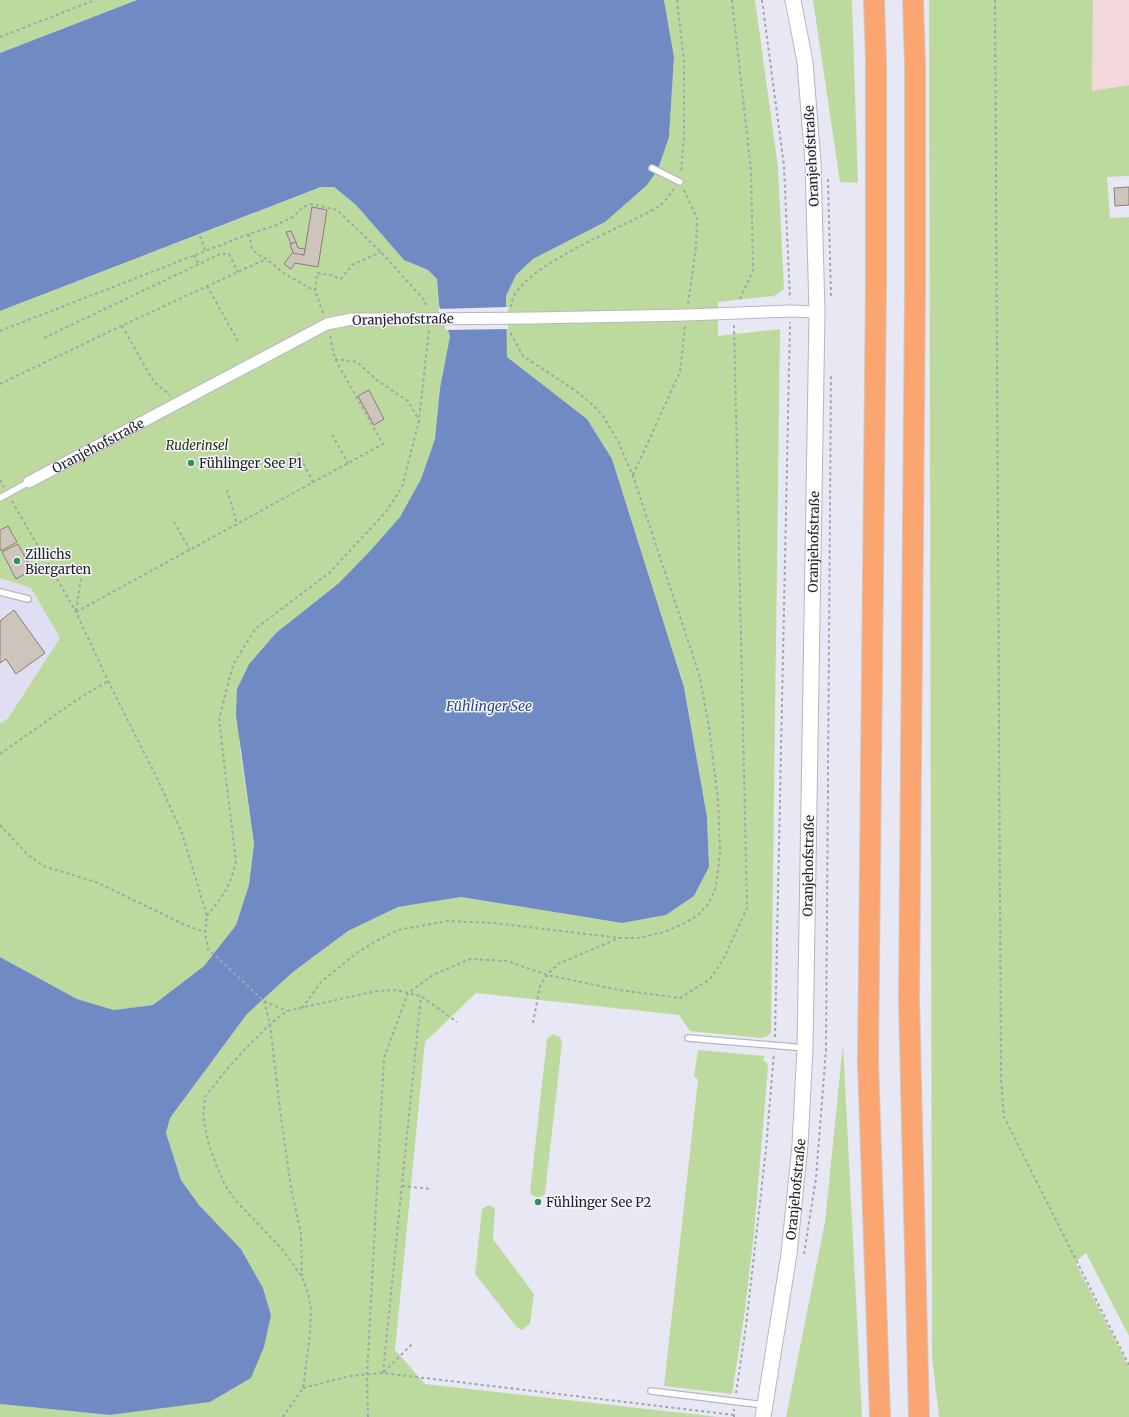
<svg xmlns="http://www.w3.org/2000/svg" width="1129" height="1417" font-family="Merriweather,serif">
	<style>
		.built { fill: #dfdef2 }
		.industrial { fill: #f3d8db }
		.green { fill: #bdda9e }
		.water { fill: #708bc4 }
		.pier { fill: #e8e8f4 }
		.building { fill: #cdc5bb; stroke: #877f76 }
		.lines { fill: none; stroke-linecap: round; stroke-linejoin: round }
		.lane-casing { stroke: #b6b6c2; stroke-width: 8 }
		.street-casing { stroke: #b6b6c2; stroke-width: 13 }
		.secondary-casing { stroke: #b6b6c2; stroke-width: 17 }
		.highway-casing { stroke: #cacacb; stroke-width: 22 }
		.path { stroke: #a4a4ad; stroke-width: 2; stroke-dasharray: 3 3; stroke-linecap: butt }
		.lane { stroke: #fff; stroke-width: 5.5 }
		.street { stroke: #fff; stroke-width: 11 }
		.secondary { stroke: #fff; stroke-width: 15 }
		.highway { stroke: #fba570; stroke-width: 20 }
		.street-bridge-casing { stroke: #b6b6c2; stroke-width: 13; stroke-linecap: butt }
		.street-bridge { stroke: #fff; stroke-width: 11 }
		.poi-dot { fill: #308f67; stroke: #f6f6fd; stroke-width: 1.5 }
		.labels { text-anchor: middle; stroke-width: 3; stroke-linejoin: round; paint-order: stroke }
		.street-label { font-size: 13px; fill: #232327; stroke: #f6f6fd }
		.park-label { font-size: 13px; font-style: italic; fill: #253709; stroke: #f6f6fd }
		.poi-label { font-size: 13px; fill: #232327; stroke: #f6f6fd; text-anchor: start }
		.water-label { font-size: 14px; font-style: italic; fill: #2b488e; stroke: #f6f6fd }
	</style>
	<rect width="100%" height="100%" fill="#e8e8f4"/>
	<polygon class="built" points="0,578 31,588 60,638 7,718 0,724"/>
	<polygon class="industrial" points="1093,0 1129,0 1129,85 1092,91"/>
	<g class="green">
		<polygon points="0,0 137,0 0,53"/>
		<polygon points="664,0 755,0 778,167 784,289 774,296 718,302 718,336 780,329 771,1032 768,1036 761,1038 690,1031 679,1015 476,993 425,1042 395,1350 425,1384 718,1417 0,1417 0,1404 110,1415 210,1402 251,1378 271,1315 263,1288 241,1249 199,1205 181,1180 166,1133 170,1118 247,1014 293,972 348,931 398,907 461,897 622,923 666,915 694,896 709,867 707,817 684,686 612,459 587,419 507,357 506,296 516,275 533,259 605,222 669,137 674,57"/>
		<polygon points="813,0 852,0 858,183 840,182"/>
		<polygon points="929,0 1093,0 1092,91 1129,85 1129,176 1107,177 1110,218 1129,217 1129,1336 1086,1253 1075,1262 1129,1367 1129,1417 939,1417 932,1357"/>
		<polygon points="322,187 334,187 356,205 404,260 428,270 437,279 439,305 450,336 440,388 435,439 421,479 400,517 370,551 339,583 276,633 249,664 237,689 240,751 254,844 249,885 236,925 204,966 153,1005 114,1010 77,999 0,957 0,724 8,718 60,638 31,588 0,578 0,311"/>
		<path d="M 553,1034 L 560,1037 L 562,1043 L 545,1194 C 540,1199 535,1198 530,1193 L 547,1039 Z"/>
		<polygon points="843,1044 862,1417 786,1417 825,1222"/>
		<polygon points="698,1050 765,1056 763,1060 767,1063 768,1067 754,1233 745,1310 732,1394 664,1386 698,1080 694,1076"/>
		<polygon points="489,1205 495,1208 493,1239 534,1294 530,1324 522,1330 517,1327 475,1274 482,1209"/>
	</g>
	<polygon class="water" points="137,0 664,0 674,57 669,137 658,169 647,185 605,222 533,259 516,275 506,296 507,357 587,419 612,459 684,687 707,817 709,867 694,896 666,915 622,923 461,897 398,907 348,931 293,972 247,1014 170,1118 166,1133 181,1180 199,1205 241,1249 263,1288 271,1315 264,1347 251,1378 210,1402 110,1415 0,1404 0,957 77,999 114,1010 153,1005 204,966 236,925 249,885 254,844 236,715 237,689 249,664 276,633 339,583 370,551 400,517 421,479 435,439 440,388 450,336 439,305 437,279 428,270 404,260 356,205 334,187 321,187 0,311 0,53"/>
	<polygon class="pier" points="508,307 508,329 446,330 438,309"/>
	<g class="building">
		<polygon points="1129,187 1129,205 1115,206 1114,188"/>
		<polygon points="312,207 327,210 318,267 295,263 291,269 284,264 293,252 304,255"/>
		<polygon points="291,231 296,242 291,244 286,232"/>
		<polygon points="296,242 298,248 305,249 304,255 293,253 290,244"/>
		<polygon points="369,390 384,419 374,425 358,396"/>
		<polygon points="8,526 17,542 1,551 0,548 0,530"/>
		<polygon points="18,544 32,570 16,579 2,552"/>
		<polygon points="14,610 45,653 16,674 6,659 0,663 0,621"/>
	</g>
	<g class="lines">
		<defs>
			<g id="lane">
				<polyline points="652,168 680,182"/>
				<polyline points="0,498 29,482"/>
				<polyline points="0,592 28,599"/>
				<polyline points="688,1038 805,1048"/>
				<polyline points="651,1391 764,1405"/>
			</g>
			<g id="street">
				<polyline points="533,318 687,315 790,311 817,312"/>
				<path id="s1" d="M 29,482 L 327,324 L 352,319 L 405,319"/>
			</g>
			<g id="secondary">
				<path id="s2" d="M 763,1417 L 789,1254 L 800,1145 L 805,1048 L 817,312 L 813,163 L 805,62 L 793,0"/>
			</g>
			<g id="highway">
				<polyline points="874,0 876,61 876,285 868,1062 880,1417"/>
				<polyline points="913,0 915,65 915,291 909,999 919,1417"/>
			</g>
		</defs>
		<use href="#lane" class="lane-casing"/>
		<use href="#street" class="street-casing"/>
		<use href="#secondary" class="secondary-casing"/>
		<use href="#highway" class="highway-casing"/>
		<g class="path">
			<polyline points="677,0 684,62 684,137 681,172"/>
			<polyline points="732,0 751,170 753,270 739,301"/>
			<polyline points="762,0 784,166 790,299"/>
			<polyline points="995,0 1001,1079 1004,1117 1129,1365"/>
			<polyline points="0,37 95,0"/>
			<polyline points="828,179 831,297"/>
			<polyline points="684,190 697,218 696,247 688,304"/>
			<polyline points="249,234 252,249 257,254 266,259 285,274 315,291"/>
			<polyline points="200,236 205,250"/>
			<polyline points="194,255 199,265"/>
			<polyline points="207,286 238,341"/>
			<path d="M 511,307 C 511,269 627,226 658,207 C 664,203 669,195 674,189"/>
			<polyline points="323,313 315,291 317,273 331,275 341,279 352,265 381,252"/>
			<polyline points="122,326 154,382 170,395"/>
			<polyline points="0,331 249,234 274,226 293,217 303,207 312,204 337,210 381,252 425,301 426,307"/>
			<polyline points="44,338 220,254 229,254 238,272"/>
			<polyline points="335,359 357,362 378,381 408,401 419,420"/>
			<polyline points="0,384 121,326 266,259"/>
			<polyline points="332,435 348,463"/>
			<polyline points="298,453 313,482"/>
			<polyline points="633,475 680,372 685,326"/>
			<polyline points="0,480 4,487"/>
			<polyline points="227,490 237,524"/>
			<polyline points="12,501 76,612 108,681 158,780 182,833 207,916 205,932 208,949 264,1001 287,1011"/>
			<polyline points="174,522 190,550"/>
			<polyline points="76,611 82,571"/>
			<polyline points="76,612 383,444 335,359 330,336"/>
			<polyline points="0,754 75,701 108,681"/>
			<polyline points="0,825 27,854 43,866 96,882 183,924 205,932"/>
			<path d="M 207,916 C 223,896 230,887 236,862 L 219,719 L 233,665 L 255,629 L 329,573 L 386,512 L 402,487 L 419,421 L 429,329"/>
			<polyline points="264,1001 270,1024 280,1110 291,1188 301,1234 302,1276"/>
			<polyline points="302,1008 321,982 358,952 378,940 398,930 448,921 494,923 620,938 638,938 664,932 683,924 698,915 709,903 716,887 720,852 718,800 709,727 699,674 633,476 618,441 603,416 594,406 576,391 523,356 510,332 510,330"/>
			<polyline points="533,1023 540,986 547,975 558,964 619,938"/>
			<polyline points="775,1037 790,322"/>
			<polyline points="402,1186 432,1189"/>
			<polyline points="804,1254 816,1178 826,1050 831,375"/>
			<polyline points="384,1372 412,1344"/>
			<polyline points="383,1373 421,996"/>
			<polyline points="303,1388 350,1376 383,1373 734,1415"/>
			<polyline points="736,1393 746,1326 766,1149 774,1053"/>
			<polyline points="283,1417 303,1388 310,1335 311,1309 308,1293 302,1277 282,1249 236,1201 225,1185 216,1165 208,1142 203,1116 205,1097 223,1074 244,1050 270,1024 287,1011 376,991 396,990 421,996 457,1022"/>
			<polyline points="368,1417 367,1374 384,1058 408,993 433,975 470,959 507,961 547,975 619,990 680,998 710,979 723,960 747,908 734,324"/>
			<polyline points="734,1417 734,1409"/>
		</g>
		<use href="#lane" class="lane"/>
		<use href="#street" class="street"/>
		<use href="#secondary" class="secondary"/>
		<use href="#highway" class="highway"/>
		<defs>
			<polyline id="street-bridge" points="405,319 533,318"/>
		</defs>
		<use href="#street-bridge" class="street-bridge-casing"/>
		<use href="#street-bridge" class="street-bridge"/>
	</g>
	<g class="poi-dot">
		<circle cx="191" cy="463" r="4"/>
		<circle cx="17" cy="561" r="4"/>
		<circle cx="538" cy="1202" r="4"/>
	</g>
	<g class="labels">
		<g class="street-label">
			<text transform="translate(811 156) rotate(-93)" y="5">Oranjehofstraße</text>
			<text transform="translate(403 319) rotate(-1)" y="5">Oranjehofstraße</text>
			<text dy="5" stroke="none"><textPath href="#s1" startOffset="78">Oranjehofstraße</textPath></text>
			<text dy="5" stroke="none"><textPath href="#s2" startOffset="878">Oranjehofstraße</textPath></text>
			<text dy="5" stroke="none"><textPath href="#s2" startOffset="554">Oranjehofstraße</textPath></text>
			<text dy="5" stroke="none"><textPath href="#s2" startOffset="230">Oranjehofstraße</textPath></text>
		</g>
		<g class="park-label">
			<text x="197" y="450">Ruderinsel</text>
		</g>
		<g class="poi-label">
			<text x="199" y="468">Fühlinger See P1</text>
			<text x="25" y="559">Zillichs<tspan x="25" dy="15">Biergarten</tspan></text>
			<text x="546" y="1207">Fühlinger See P2</text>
		</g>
		<g class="water-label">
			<text x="489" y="711">Fühlinger See</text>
		</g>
	</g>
</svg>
